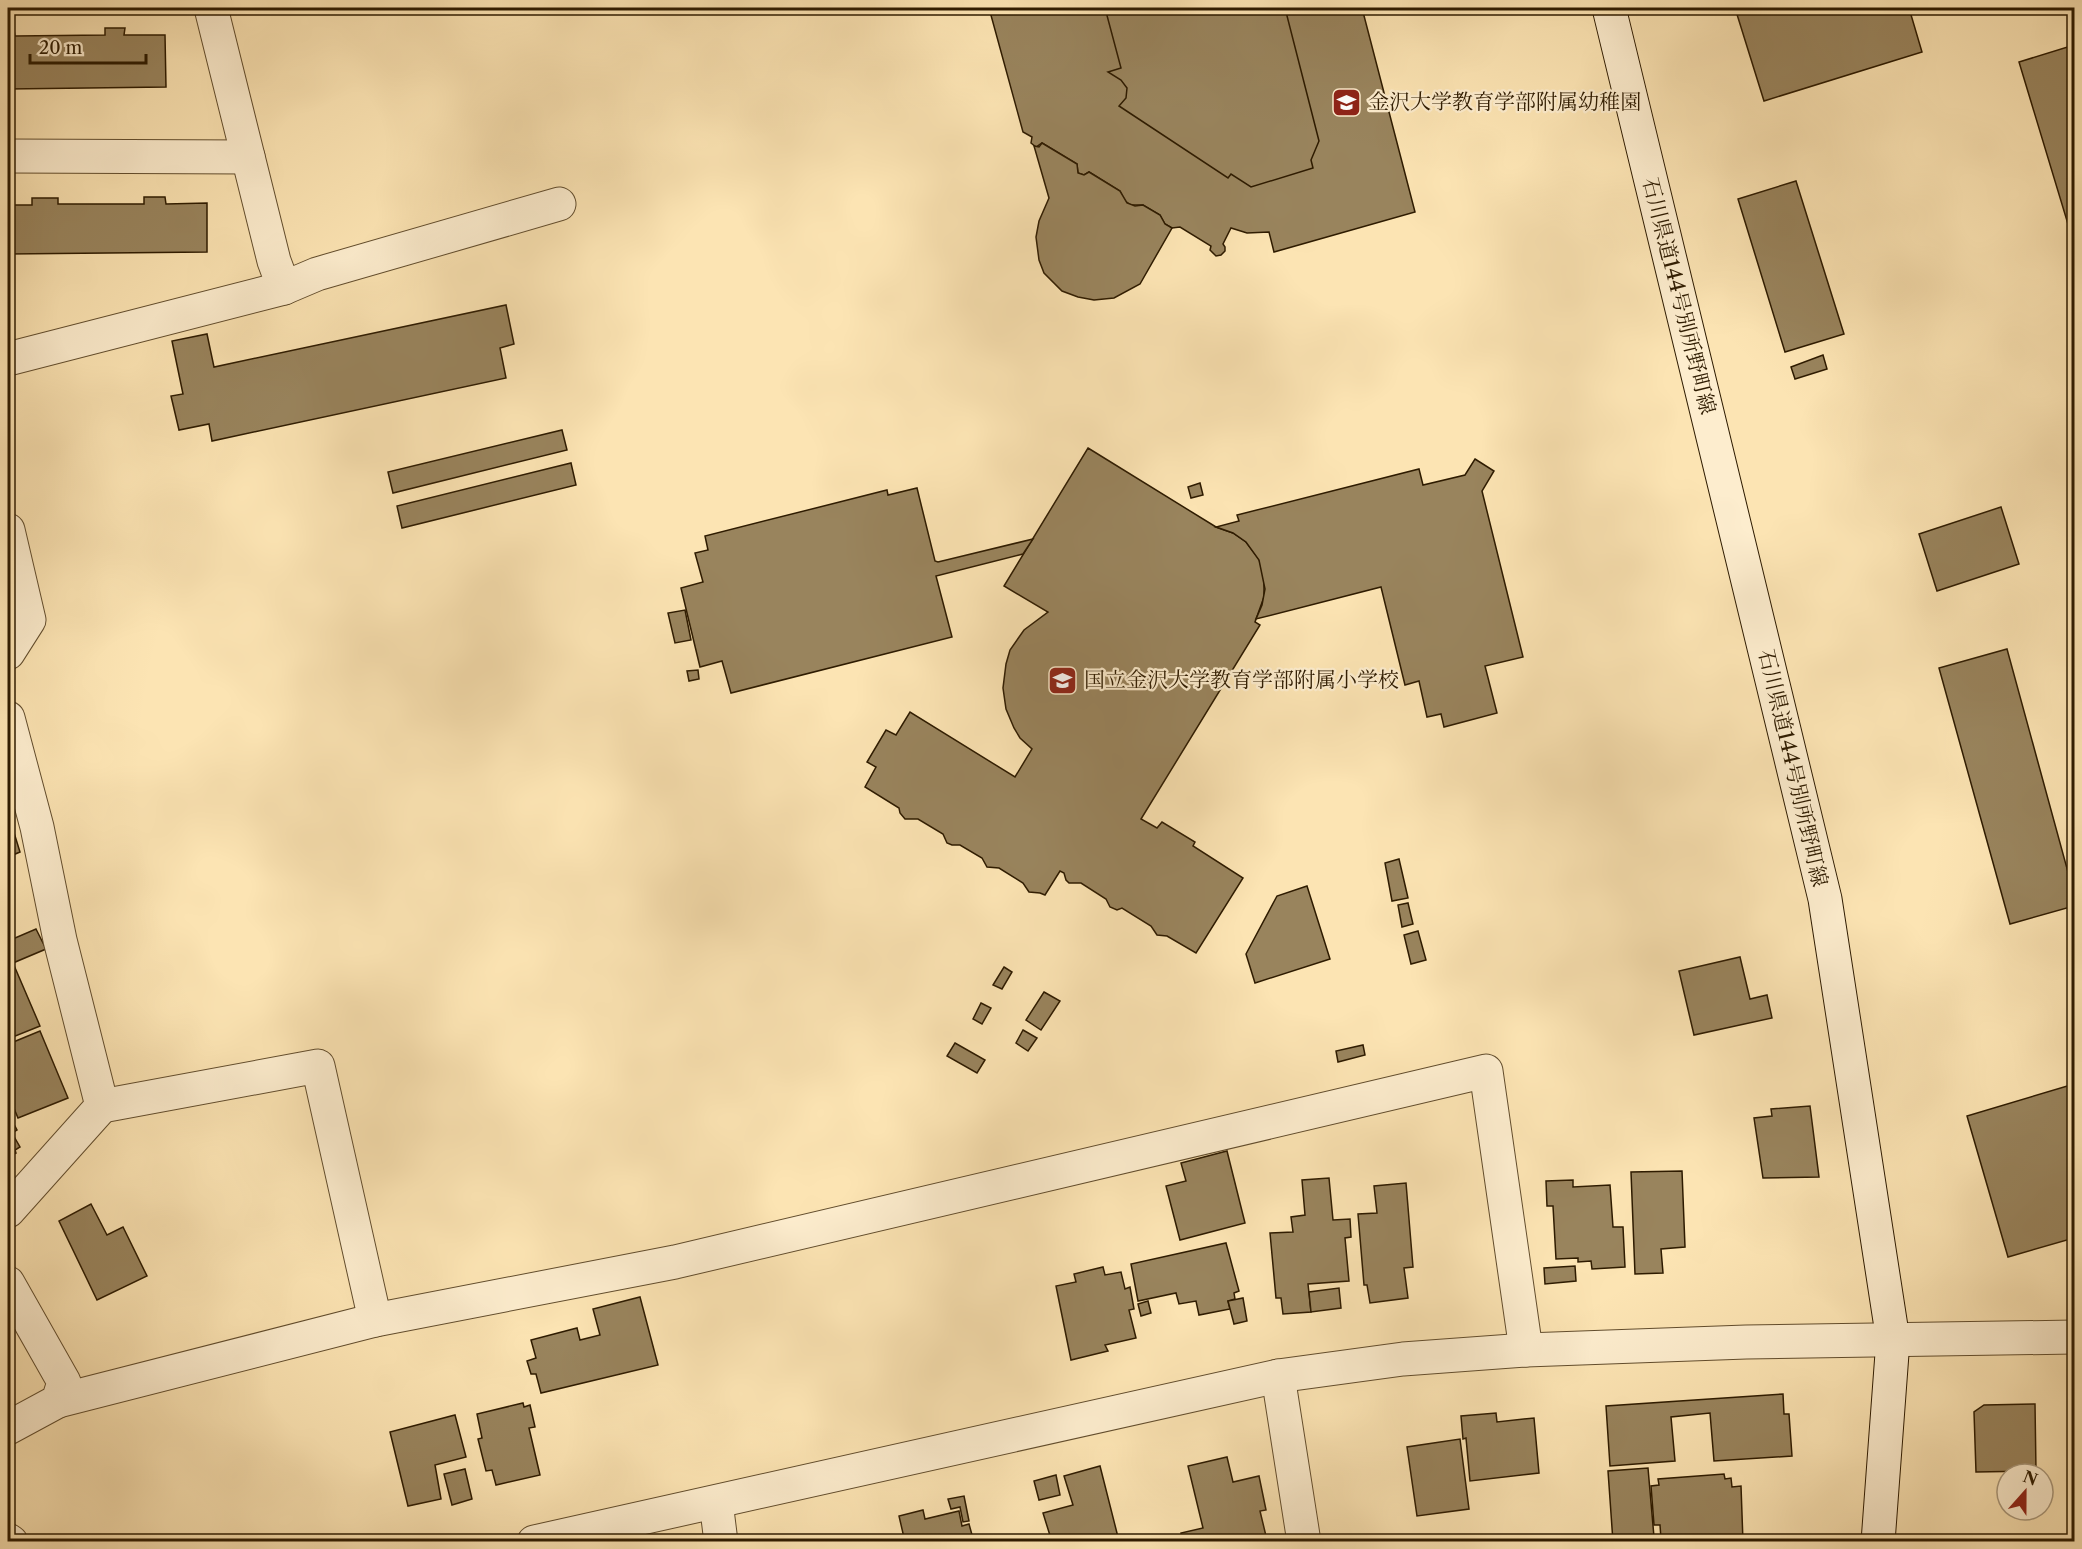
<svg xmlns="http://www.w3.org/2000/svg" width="2082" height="1549" font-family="'Libre Caslon Text','Noto Serif JP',serif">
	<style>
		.building { fill: #99845d; stroke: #2e1b00; stroke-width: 1.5 }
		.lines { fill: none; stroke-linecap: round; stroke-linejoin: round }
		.minor-casing { stroke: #624d2d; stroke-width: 35 }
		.tertiary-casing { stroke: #624d2d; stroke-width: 35 }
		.secondary-casing { stroke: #2e1b00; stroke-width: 35 }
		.minor { stroke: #fdedce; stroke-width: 33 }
		.tertiary { stroke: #fdedce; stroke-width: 33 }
		.secondary { stroke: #fdedce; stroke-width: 33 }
		.labels { text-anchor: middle; stroke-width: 4.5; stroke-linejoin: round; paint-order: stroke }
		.poi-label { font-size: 21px; fill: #2e1b00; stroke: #fdedce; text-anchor: start }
		.street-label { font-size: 21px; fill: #2e1b00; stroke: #fdedce }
	</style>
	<rect width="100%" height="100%" fill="#fce4b3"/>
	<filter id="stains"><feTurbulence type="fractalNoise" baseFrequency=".00333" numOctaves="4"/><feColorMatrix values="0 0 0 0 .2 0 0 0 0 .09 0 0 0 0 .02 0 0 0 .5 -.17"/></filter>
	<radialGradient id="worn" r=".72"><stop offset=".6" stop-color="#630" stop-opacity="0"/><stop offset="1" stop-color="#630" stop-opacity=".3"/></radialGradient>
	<g class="building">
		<polygon points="989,8 1362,8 1415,212 1274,252 1269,232 1247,233 1231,228 1223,244 1225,247 1225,251 1221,255 1216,256 1210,250 1211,246 1180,227 1172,228 1165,224 1160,215 1143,205 1131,205 1125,201 1120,191 1089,172 1084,175 1078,173 1077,164 1042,143 1036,147 1031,143 1032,137 1023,132"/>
		<polygon points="1105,8 1285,8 1319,141 1311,160 1313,168 1251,187 1231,174 1228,178 1119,106 1126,98 1127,88 1121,80 1108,72 1121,68"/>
		<polygon points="1735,8 1909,8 1922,52 1764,101"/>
		<polygon points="105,28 125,28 124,35 165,35 166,87 8,89 8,30 14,30 15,36 105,35"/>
		<polygon points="2074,45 2074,244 2019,62"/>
		<polygon points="1042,143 1077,164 1078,173 1084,175 1089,172 1120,191 1127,203 1135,206 1143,205 1160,215 1165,224 1172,228 1140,284 1114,298 1094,300 1078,297 1062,291 1044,273 1039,260 1036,237 1039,221 1049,198 1034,146 1039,147"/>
		<polygon points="1796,181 1844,334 1785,352 1738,199"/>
		<polygon points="144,197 165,197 166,204 207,203 207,252 8,254 8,205 32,205 32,198 58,198 58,204 144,204"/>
		<polygon points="506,305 514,344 500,348 506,378 212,441 209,424 179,430 171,396 183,394 172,341 207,334 214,367"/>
		<polygon points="1823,355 1827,369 1795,379 1791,367"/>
		<polygon points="562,430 567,450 393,493 388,472"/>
		<polygon points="1088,448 1216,527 1233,533 1246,542 1259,559 1264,576 1264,597 1255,622 1260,625 1141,819 1157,828 1162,822 1195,842 1193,846 1243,878 1196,953 1167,936 1157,935 1151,926 1122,908 1117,910 1110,907 1106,899 1081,883 1069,883 1066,880 1064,873 1060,871 1045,895 1040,893 1029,892 1023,883 999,868 987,867 982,858 960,845 952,845 947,843 943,834 918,819 905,819 900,813 899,808 865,787 876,767 867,762 886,730 896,735 910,712 1015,777 1032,749 1020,738 1014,728 1006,709 1003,688 1006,664 1010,650 1024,630 1048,612 1004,586"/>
		<polygon points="1475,459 1494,471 1482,491 1523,657 1485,666 1497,713 1444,727 1441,714 1427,717 1419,681 1405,685 1381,587 1256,619 1262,605 1265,589 1259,560 1246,542 1233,533 1216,527 1239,521 1237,515 1419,469 1423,485 1465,475"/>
		<polygon points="571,463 576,485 402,528 397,506"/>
		<polygon points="1200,483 1203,495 1191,498 1188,487"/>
		<polygon points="917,488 935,561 938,562 1033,539 1023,554 936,576 952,637 731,693 722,661 700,667 681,588 703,582 695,553 708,550 705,536 887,490 888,495"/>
		<polygon points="2001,507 2019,564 1937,591 1919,534"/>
		<polygon points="685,610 691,640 675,643 668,613"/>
		<polygon points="2007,649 2074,894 2074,906 2010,924 1939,668"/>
		<polygon points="698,670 699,679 689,681 687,671"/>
		<polygon points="11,823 20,852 8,857 8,824"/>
		<polygon points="1399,859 1408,898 1392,901 1385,863"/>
		<polygon points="1307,886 1330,959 1255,983 1246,954 1277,896"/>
		<polygon points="1408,903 1413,924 1402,927 1398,905"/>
		<polygon points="36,929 46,949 13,963 40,1026 8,1039 8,941"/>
		<polygon points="1418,931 1426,960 1411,964 1404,935"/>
		<polygon points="1740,957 1750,999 1767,995 1772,1018 1694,1035 1679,971"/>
		<polygon points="1004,967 1012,972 1002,989 993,985"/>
		<polygon points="1044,992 1060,1001 1041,1030 1026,1020"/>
		<polygon points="981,1003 991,1008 982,1024 973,1019"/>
		<polygon points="1023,1030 1037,1038 1028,1051 1016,1043"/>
		<polygon points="40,1031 68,1098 18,1118 8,1094 8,1049 13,1047 11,1043"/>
		<polygon points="955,1043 985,1060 977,1073 947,1056"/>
		<polygon points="1363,1045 1365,1055 1338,1062 1336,1051"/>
		<polygon points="2074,1084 2074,1238 2008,1257 1967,1116"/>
		<polygon points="1810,1106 1819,1177 1763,1178 1754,1118 1772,1116 1771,1109"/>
		<polygon points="8,1113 17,1130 12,1133 20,1147 15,1150 16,1153 8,1157"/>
		<polygon points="1227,1151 1245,1223 1180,1240 1166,1186 1186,1181 1181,1163"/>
		<polygon points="1682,1171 1685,1247 1661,1249 1663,1273 1635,1274 1631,1172"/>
		<polygon points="1329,1178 1333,1220 1350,1219 1351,1237 1345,1238 1349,1281 1308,1284 1311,1312 1283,1314 1281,1298 1276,1298 1270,1233 1293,1232 1291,1217 1305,1215 1302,1180"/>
		<polygon points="1573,1180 1573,1187 1610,1185 1613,1227 1623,1227 1625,1267 1592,1269 1591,1261 1578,1262 1578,1258 1556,1259 1553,1206 1547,1206 1546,1181"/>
		<polygon points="1406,1183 1413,1267 1404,1268 1408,1298 1370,1303 1367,1285 1364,1285 1358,1214 1377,1213 1374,1186"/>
		<polygon points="91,1204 107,1235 123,1227 147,1276 97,1300 59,1221"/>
		<polygon points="1226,1243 1239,1291 1234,1293 1235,1299 1228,1301 1230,1309 1199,1315 1196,1301 1179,1304 1176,1293 1138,1301 1131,1264"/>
		<polygon points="1575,1266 1576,1281 1545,1284 1544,1268"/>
		<polygon points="1103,1267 1105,1275 1121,1272 1125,1289 1130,1287 1134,1309 1129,1310 1136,1338 1105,1345 1108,1351 1071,1360 1056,1286 1076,1282 1074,1274"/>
		<polygon points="1339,1288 1341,1308 1311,1312 1309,1292"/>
		<polygon points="640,1297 658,1365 541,1393 536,1374 531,1374 527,1361 536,1358 531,1340 577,1328 580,1340 600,1335 593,1309"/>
		<polygon points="1243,1298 1247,1321 1234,1324 1228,1301"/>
		<polygon points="1148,1301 1151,1313 1141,1316 1138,1304"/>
		<polygon points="1783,1394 1784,1414 1789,1414 1792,1456 1714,1461 1710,1413 1671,1417 1675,1461 1610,1466 1606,1406"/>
		<polygon points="523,1403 524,1407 530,1405 535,1427 529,1428 540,1475 496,1485 492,1470 486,1471 478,1439 482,1438 477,1414"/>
		<polygon points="2035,1404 2036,1471 1976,1472 1974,1412 1984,1405"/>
		<polygon points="1496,1413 1497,1422 1534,1418 1539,1473 1470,1481 1466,1438 1463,1439 1461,1416"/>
		<polygon points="455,1415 466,1457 435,1465 441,1499 408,1506 390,1432"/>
		<polygon points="1460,1439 1469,1509 1417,1516 1407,1447"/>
		<polygon points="1227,1457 1233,1482 1259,1476 1266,1510 1260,1511 1266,1536 1244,1542 1183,1542 1181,1533 1203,1528 1188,1466"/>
		<polygon points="1100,1466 1119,1541 1052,1542 1043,1513 1073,1505 1064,1476"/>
		<polygon points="1648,1468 1654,1537 1660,1536 1660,1542 1613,1542 1608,1471"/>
		<polygon points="465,1469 472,1499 452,1505 444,1474"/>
		<polygon points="1724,1474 1725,1479 1731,1478 1732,1487 1741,1486 1743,1542 1668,1542 1668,1538 1661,1539 1660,1525 1654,1525 1651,1486 1659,1485 1658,1479"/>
		<polygon points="1056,1475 1060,1495 1039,1500 1034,1481"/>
		<polygon points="964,1496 969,1521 963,1522 960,1507 951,1509 948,1499"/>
		<polygon points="923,1510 925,1519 959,1511 962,1526 969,1524 974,1542 905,1542 899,1516"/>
	</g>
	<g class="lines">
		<defs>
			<g id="minor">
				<polyline points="211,8 274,261 284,288 317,274 559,204"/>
				<polyline points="8,156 248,157"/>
				<polyline points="8,359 284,288"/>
				<polyline points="8,530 29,620 8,653"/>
				<polyline points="8,718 37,827 60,940 102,1106 8,1211"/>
				<polyline points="8,1283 64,1382 58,1401 8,1428"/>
				<polyline points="375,1320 675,1262 1486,1071 1526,1350"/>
				<polyline points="1278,1376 1304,1542"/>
				<polyline points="58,1401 375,1320 318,1066 102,1106"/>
				<polyline points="716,1502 721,1542"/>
				<polyline points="8,1540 11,1542"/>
			</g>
			<polyline id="tertiary" points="534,1542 1278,1376 1403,1359 1526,1350 1746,1342 2074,1337"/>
			<polyline id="secondary" points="1609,8 1825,899 1893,1340 1878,1542"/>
		</defs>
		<use href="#minor" class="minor-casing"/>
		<use href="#tertiary" class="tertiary-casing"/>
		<use href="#secondary" class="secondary-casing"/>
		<use href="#minor" class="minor"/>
		<use href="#tertiary" class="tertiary"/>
		<use href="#secondary" class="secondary"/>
	</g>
	<defs>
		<symbol id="school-square" viewBox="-11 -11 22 22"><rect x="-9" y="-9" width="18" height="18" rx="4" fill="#8f2418" stroke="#fdedce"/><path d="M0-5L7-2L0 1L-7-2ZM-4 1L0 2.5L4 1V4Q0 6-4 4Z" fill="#fff"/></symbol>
	</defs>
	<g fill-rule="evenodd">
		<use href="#school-square" x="1330" y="86" width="33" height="33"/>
		<use href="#school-square" x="1046" y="664" width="33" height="33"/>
	</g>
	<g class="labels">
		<g class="poi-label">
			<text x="1368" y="109">金沢大学教育学部附属幼稚園</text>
			<text x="1084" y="687">国立金沢大学教育学部附属小学校</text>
		</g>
		<g class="street-label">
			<text transform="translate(1679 296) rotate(76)" y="7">石川県道144号別所野町線</text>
			<text transform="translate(1793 768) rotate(77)" y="7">石川県道144号別所野町線</text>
		</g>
	</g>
	<rect width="2082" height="1549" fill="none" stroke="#fce4b3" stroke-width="30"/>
	<rect x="9" y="9" width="2064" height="1531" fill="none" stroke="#2e1b00" stroke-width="3"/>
	<rect x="15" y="15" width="2052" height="1519" fill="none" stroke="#2e1b00" stroke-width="1.5"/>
	<g transform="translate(2025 1492) rotate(21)"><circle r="28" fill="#fdedce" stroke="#aa997c" stroke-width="1.5"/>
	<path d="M0-4.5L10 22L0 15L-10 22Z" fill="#8f2418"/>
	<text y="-9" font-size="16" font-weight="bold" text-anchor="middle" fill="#2e1b00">N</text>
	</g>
	<path d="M30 54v9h116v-9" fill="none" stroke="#2e1b00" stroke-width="3"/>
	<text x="39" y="54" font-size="18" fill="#2e1b00" stroke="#fdedce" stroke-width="4.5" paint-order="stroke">20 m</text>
	<rect width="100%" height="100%" filter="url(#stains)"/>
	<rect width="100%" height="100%" fill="url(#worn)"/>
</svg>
